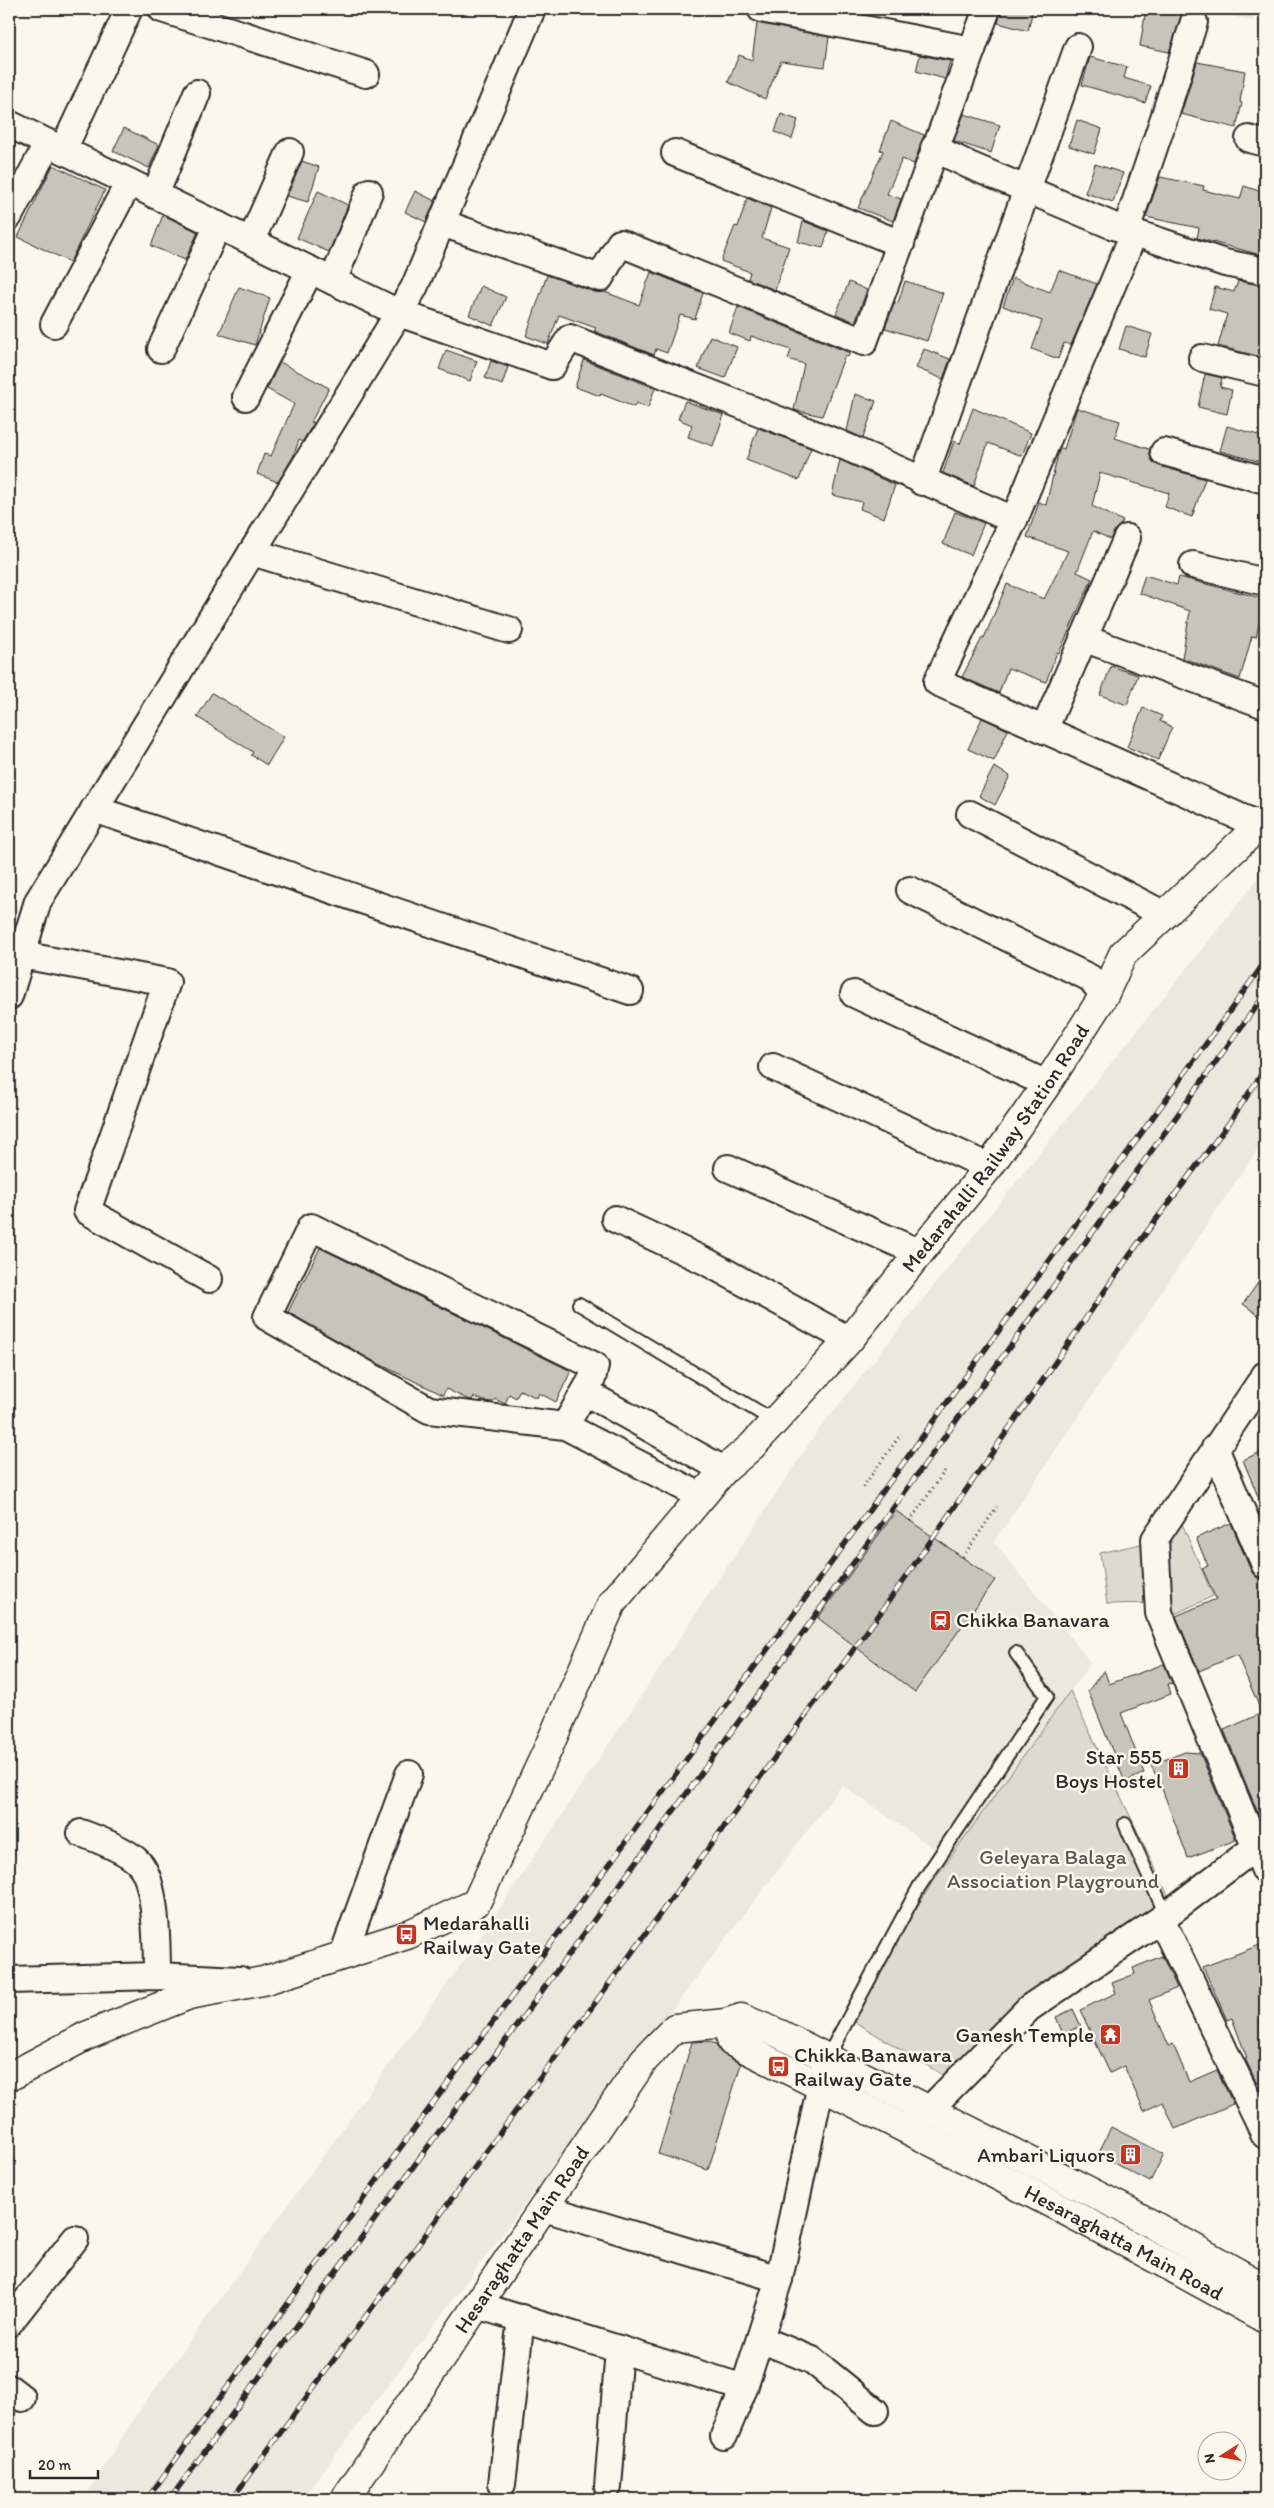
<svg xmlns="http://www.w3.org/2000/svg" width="1274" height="2508" font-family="Itim,sans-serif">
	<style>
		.built { fill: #ebe8de }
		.green { fill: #dddad0; stroke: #84827e }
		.building { fill: #c7c4bc; stroke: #2b2b2b }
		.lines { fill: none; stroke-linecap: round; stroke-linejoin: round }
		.service-casing { stroke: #2b2b2b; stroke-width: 16 }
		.minor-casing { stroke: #2b2b2b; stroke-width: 30 }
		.tertiary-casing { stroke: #2b2b2b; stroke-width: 31 }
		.primary-casing { stroke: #2b2b2b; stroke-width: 31 }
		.path { stroke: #2b2b2b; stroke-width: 3; stroke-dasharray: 1 4; stroke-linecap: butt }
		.service { stroke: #fbf7ec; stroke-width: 12 }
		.minor { stroke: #fbf7ec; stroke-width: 26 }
		.tertiary { stroke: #fbf7ec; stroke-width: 28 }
		.primary { stroke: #fbf7ec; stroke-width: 28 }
		.rail-casing { stroke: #2b2b2b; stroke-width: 5.5 }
		.rail { stroke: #fbf7ec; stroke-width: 4; stroke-dasharray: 11; stroke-linecap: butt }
		.labels { text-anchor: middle; stroke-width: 5; stroke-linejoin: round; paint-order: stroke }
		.street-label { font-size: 21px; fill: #2b2b2b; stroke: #fbf7ec }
		.poi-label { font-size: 21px; fill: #2b2b2b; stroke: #fbf7ec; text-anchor: start }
		.park-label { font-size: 21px; fill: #585754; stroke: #fbf7ec }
	</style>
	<rect width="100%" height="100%" fill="#fbf7ec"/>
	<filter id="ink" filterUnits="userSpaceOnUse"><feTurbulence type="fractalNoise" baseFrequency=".02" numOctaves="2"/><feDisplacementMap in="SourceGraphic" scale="10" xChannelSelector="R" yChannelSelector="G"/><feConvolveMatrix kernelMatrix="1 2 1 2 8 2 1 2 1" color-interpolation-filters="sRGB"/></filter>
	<g filter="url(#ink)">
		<g class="built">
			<polygon points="1211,9 1255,9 1253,22"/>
			<polygon points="1265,870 1265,1138 994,1542 1091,1663 949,1859 842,1785 302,2499 84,2499 137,2414 473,1948 817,1432"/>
		</g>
		<g class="green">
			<polygon points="1177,1512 1213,1596 1177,1613 1162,1611 1159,1540"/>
			<polygon points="1150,1542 1154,1603 1107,1604 1100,1553"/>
			<polygon points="1070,1691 1169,1897 954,2082 847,2017 934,1880"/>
		</g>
		<g class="building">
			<polygon points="1002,9 1033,9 1028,31 998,23"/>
			<polygon points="1146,9 1182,14 1169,52 1140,46"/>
			<polygon points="757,23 829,37 825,67 781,61 765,99 728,82 739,55 752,60"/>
			<polygon points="920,55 950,61 945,79 916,71"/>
			<polygon points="1090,57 1127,67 1124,78 1151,86 1145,103 1082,85"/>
			<polygon points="1197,62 1245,71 1240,102 1242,103 1236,128 1181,114"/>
			<polygon points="781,114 798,120 792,139 775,132"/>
			<polygon points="964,114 1000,125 991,153 954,141"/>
			<polygon points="1077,120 1102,129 1094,154 1069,146"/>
			<polygon points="891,121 924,135 914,164 902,159 887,194 901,199 893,221 858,208 883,151 880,150"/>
			<polygon points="124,128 159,145 149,168 113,151"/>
			<polygon points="302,161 319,167 308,202 287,196"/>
			<polygon points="1095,164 1123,173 1113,202 1085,193"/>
			<polygon points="53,165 105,190 70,262 18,237"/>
			<polygon points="1160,177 1204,186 1203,190 1240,199 1244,186 1265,193 1265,256 1197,238 1199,228 1146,217"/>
			<polygon points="318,191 348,205 329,252 297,238"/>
			<polygon points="415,191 435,201 426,222 405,212"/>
			<polygon points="747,198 771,208 762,238 789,247 775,290 748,279 750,272 721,261 735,226 738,227"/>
			<polygon points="163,215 198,232 185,260 151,246"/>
			<polygon points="803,221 828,231 823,248 798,242"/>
			<polygon points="1059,270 1097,284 1071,345 1064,343 1058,359 1032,349 1042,321 1003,306 1013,278 1050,292"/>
			<polygon points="651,272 703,293 695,319 680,315 667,353 656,349 654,355 594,331 596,328 559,315 548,344 526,336 547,275 595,292 605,292 639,305"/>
			<polygon points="905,281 943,293 927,341 885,328 895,302 898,303"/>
			<polygon points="1238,281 1265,286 1265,358 1218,346 1227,314 1209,309 1215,287 1234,292"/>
			<polygon points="849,282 867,290 855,322 836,314"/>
			<polygon points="481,286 506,297 493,326 469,315"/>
			<polygon points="239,287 270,298 255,345 219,334"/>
			<polygon points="738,307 850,353 848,357 845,355 822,416 794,410 804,364 788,359 791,350 751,336 750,341 729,333"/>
			<polygon points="1126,326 1152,334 1145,357 1119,349"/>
			<polygon points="710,336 737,347 725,378 698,368"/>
			<polygon points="924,349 950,359 943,379 916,368"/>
			<polygon points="446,350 477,361 470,381 439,369"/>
			<polygon points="584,360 655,388 648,408 636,403 634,407 601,394 600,396 575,387"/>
			<polygon points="491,361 508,367 502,385 485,378"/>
			<polygon points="280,362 329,388 311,422 314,423 302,442 299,440 293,457 278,482 257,474 264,454 271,456 294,404 267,389"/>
			<polygon points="1205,374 1222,378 1220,387 1232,390 1227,414 1198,407"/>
			<polygon points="855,394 876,401 863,438 847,431"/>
			<polygon points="685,401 724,415 713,446 688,437 692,425 678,419"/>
			<polygon points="973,408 1031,433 1022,456 988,443 974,486 943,473 954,441 960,444"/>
			<polygon points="1077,408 1120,421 1115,438 1149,449 1153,462 1160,466 1205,479 1192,517 1165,507 1169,493 1100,473 1092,506 1123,521 1110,539 1093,531 1077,572 1092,579 1059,653 1057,652 1046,682 1008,668 999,693 962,677 982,638 984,638 1007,584 1044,599 1068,551 1027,537 1039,502 1046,505 1058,454 1060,448 1064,449"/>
			<polygon points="1227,426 1265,437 1265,463 1220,451"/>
			<polygon points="758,428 811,448 799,480 746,460"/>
			<polygon points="840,460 895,485 884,518 860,509 862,502 832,495"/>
			<polygon points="955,512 984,523 971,555 943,544"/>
			<polygon points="1145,575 1177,585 1179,577 1265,599 1256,637 1252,636 1240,679 1182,658 1190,611 1139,593"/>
			<polygon points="1111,666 1138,675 1127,705 1100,695"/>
			<polygon points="212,693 284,737 267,765 251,755 253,752 197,717"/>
			<polygon points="1143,708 1162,716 1160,721 1172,727 1158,760 1127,747"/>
			<polygon points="982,718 1008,730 994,761 968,749"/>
			<polygon points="994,767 1010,776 995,805 979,796"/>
			<polygon points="320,1248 571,1371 556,1402 539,1393 537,1398 520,1390 516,1398 509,1394 505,1404 495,1399 493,1402 484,1401 474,1397 472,1400 467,1399 446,1389 443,1395 371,1360 288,1312"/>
			<polygon points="1265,1273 1265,1320 1243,1304"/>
			<polygon points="1265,1450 1265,1527 1259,1513 1264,1511 1243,1460"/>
			<polygon points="896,1511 995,1580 915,1692 818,1618"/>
			<polygon points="1231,1523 1251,1571 1256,1577 1265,1580 1265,1814 1260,1818 1224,1730 1262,1713 1237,1655 1199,1671 1176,1616 1216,1599 1202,1568 1208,1566 1196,1538"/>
			<polygon points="1164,1664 1172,1683 1168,1684 1171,1694 1121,1713 1144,1773 1125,1782 1088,1691 1104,1670 1109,1684"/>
			<polygon points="1185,1752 1200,1753 1236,1840 1188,1858 1161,1786 1151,1765"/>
			<polygon points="1265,1943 1265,2101 1245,2058 1247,2058 1232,2018 1227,2020 1203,1967"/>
			<polygon points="1162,1956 1177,1988 1149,2000 1169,2046 1173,2044 1189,2082 1217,2070 1233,2104 1175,2129 1163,2102 1144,2111 1124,2066 1110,2073 1080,2010 1116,1993 1112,1983 1135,1974 1133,1968"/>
			<polygon points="1073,2009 1081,2026 1063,2034 1056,2017"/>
			<polygon points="707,2041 716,2044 720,2052 741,2064 708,2170 658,2154 692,2042"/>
			<polygon points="1111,2127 1164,2154 1150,2182 1098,2155"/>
		</g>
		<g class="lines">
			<defs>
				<g id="service">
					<polyline points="579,1304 774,1421"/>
					<polyline points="1125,1824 1166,1915"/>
					<polyline points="827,2058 919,1887 1047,1696 1016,1653"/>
				</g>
				<g id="minor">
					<polyline points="162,9 366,74"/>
					<polyline points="761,9 972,50"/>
					<polyline points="9,124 399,313 552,366 570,338 835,442 1014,520 937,682 1265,828"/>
					<polyline points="1249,139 1265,143"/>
					<polyline points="934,148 969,165 1111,225 1225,263 1265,271"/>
					<polyline points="63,150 129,9"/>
					<polyline points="675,153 901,244"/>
					<polyline points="155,195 197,93"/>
					<polyline points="9,216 48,143"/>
					<polyline points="442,223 600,278 620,243 864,342 987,9"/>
					<polyline points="1126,230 1164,118 1194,22"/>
					<polyline points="251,241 290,152"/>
					<polyline points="333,281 369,192"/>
					<polyline points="54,324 129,182"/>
					<polyline points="161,349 218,225"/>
					<polyline points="1202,358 1265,373"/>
					<polyline points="246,397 310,270"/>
					<polyline points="1164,452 1265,480"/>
					<polyline points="922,482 1078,47"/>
					<polyline points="1014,520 1134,233"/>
					<polyline points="252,552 509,630"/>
					<polyline points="1193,565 1265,582"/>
					<polyline points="1083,638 1265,705"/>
					<polyline points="1044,730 1127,538"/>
					<polyline points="94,809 630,991"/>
					<polyline points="970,814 1165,915"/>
					<polyline points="910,890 1090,978 1104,995"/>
					<polyline points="21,955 167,982 87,1211 209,1279"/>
					<polyline points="854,994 1047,1084"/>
					<polyline points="9,996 38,901 414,288 532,9"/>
					<polyline points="773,1067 989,1167"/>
					<polyline points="728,1168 920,1253"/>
					<polyline points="615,1219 707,1262 849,1340"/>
					<polyline points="1265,1375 1155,1539 1159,1613 1265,1870"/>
					<polyline points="585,1392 724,1470"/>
					<polyline points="565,1426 592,1379 595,1366 311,1227 267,1317 429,1410 565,1426 701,1496"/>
					<polyline points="1215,1448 1265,1565"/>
					<path d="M 81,1833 C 97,1839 127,1850 139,1863 C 157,1882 157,1950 157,1976"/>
					<polyline points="1161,1919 1265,2135"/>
					<polyline points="343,1955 409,1774"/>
					<polyline points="9,1980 157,1976 240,1980"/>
					<polyline points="914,2125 1029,2008 1161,1919 1265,1840"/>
					<polyline points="544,2208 779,2279"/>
					<polyline points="477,2305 744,2388"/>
					<polyline points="9,2323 75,2239"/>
					<polyline points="760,2339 812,2360 875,2411"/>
					<polyline points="9,2388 22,2398"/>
					<polyline points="724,2436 744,2388 779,2279 825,2066"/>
					<polyline points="502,2484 521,2318"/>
					<polyline points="608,2487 619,2349"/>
				</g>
				<g id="tertiary">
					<path id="s1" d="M 9,2077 L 86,2036 L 189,1995 L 263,1981 L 407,1935 L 476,1903 L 546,1753 L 612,1603 L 724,1470 L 752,1446 L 849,1340 L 989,1167 L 1047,1084 L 1104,995 L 1123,954 L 1265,820"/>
				</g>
				<g id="primary">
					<path id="s2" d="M 726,2023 L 732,2042 C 911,2131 1091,2221 1265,2319"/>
					<path id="s3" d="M 345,2499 L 644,2060 L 675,2028 L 726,2023 L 741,2018 L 780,2034 L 1128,2211 L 1265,2288"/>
				</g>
			</defs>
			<use href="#service" class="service-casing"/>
			<use href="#minor" class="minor-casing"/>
			<use href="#tertiary" class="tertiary-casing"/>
			<use href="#primary" class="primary-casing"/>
			<g class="path">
				<polyline points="863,1487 901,1434"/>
				<polyline points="910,1521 946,1469"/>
				<polyline points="963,1557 997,1507"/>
			</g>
			<use href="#service" class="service"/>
			<use href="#minor" class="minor"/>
			<use href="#tertiary" class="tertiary"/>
			<use href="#primary" class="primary"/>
			<defs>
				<g id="rail">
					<polyline points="147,2499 398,2151 834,1559 1265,962"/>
					<polyline points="170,2499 692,1786 1265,994"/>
					<polyline points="232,2499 884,1608 1134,1249 1229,1123 1265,1069"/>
				</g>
			</defs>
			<use href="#rail" class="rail-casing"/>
			<use href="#rail" class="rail"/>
		</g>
	</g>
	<defs>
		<symbol id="station-square" viewBox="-11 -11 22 22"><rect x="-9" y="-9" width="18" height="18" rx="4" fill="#c8321e" stroke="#fbf7ec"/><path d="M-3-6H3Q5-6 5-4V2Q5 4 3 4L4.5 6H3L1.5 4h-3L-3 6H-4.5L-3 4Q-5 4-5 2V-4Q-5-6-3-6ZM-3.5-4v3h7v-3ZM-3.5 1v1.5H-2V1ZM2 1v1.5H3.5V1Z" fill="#fff"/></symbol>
		<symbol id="building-square" viewBox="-11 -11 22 22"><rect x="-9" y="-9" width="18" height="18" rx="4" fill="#c8321e" stroke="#fbf7ec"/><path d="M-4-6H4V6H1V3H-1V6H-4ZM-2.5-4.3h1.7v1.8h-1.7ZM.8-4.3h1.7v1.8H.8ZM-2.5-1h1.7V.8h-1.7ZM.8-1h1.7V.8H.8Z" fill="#fff"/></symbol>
		<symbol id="bus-square" viewBox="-11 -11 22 22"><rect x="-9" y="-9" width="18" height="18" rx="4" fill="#c8321e" stroke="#fbf7ec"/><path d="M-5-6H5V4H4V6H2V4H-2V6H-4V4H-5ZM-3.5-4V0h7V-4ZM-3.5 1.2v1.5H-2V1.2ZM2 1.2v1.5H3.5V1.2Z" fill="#fff"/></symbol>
		<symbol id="temple-square" viewBox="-11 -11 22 22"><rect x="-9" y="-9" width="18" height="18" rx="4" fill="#c8321e" stroke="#fbf7ec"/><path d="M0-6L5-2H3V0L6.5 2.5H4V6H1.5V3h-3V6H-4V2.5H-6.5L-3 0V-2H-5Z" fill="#fff"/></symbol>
	</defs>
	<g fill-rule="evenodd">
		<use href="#station-square" x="928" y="1608" width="25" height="25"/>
		<use href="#building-square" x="1166" y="1756" width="25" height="25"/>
		<use href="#bus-square" x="394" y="1922" width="25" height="25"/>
		<use href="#temple-square" x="1098" y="2022" width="25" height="25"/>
		<use href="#bus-square" x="766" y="2054" width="25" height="25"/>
		<use href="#building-square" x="1118" y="2142" width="25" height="25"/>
	</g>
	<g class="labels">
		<g class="street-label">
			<text dy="7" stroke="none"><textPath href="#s1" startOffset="1426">Medarahalli Railway Station Road</textPath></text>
			<text dy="7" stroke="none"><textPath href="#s3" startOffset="314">Hesaraghatta Main Road</textPath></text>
			<text dy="7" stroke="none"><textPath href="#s2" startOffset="460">Hesaraghatta Main Road</textPath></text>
		</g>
		<g class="poi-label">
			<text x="956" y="1627">Chikka Banavara</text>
			<text x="1162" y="1764" text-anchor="end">Star 555<tspan x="1162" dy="24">Boys Hostel</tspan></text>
			<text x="423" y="1930">Medarahalli<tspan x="423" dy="24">Railway Gate</tspan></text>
			<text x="1094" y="2042" text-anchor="end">Ganesh Temple</text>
			<text x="794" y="2062">Chikka Banawara<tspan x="794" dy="24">Railway Gate</tspan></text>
			<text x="1115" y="2162" text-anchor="end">Ambari Liquors</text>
		</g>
		<g class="park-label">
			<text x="1053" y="1864">Geleyara Balaga<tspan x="1053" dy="24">Association Playground</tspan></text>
		</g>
	</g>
	<rect width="1274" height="2508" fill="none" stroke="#fbf7ec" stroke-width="30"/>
	<rect x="15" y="15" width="1244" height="2478" fill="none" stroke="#2b2b2b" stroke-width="2" filter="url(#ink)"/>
	<g transform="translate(1222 2456) rotate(259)"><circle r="24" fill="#fbf7ec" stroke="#a8a59f"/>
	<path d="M0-4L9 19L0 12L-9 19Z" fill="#c8321e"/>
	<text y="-8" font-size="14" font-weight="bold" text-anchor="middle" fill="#2b2b2b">N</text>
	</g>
	<path d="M30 2470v8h68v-8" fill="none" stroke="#2b2b2b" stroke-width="2.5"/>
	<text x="38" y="2470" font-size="15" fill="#2b2b2b" stroke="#fbf7ec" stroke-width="4" paint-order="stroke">20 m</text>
</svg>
